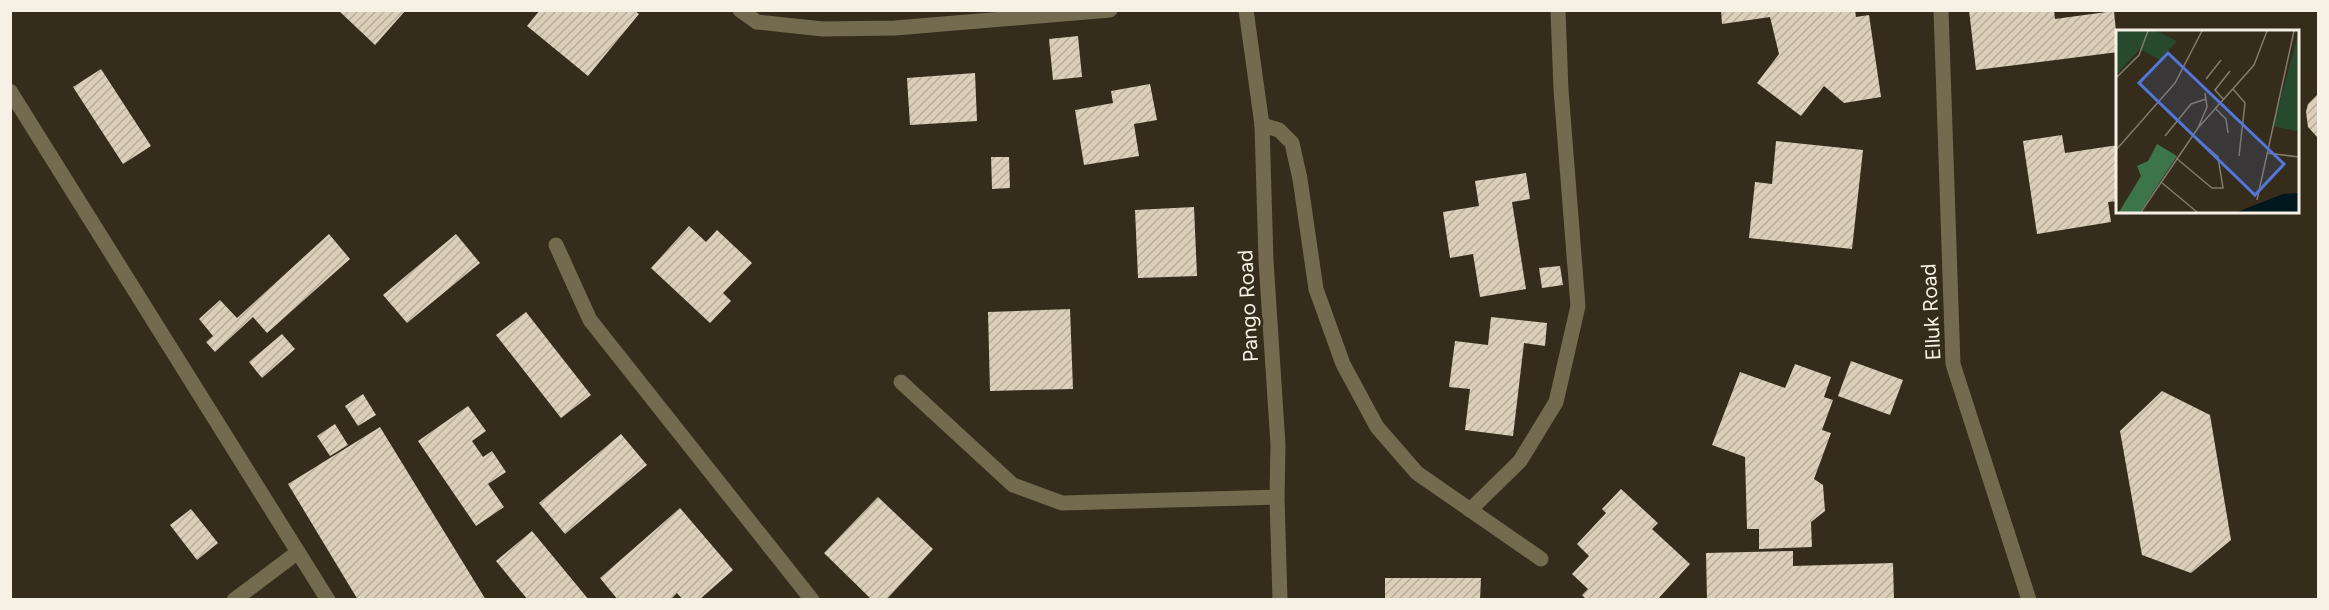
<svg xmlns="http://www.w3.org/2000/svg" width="2329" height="610" font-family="Figtree,sans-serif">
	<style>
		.building { fill: url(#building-hatch) }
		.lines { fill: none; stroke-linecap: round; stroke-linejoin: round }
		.minor { stroke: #736a4f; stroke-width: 15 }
		.labels { text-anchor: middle; stroke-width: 6; stroke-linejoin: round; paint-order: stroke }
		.street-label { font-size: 21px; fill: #f6f0e5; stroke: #352c1b }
		.inset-road { fill: none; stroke: #827a6c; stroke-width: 1.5 }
		.view { fill: #5376db; fill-opacity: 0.15; stroke: #5376db; stroke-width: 3 }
		.inset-edge { fill: none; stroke: #f6f0e5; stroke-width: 3 }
	</style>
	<defs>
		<pattern id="building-hatch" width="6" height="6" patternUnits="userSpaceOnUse" patternTransform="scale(1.5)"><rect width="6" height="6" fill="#dbcfba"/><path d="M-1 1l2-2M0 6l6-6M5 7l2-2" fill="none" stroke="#b7ad9d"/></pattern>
	</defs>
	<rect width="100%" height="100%" fill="#352c1b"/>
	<g class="building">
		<polygon points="338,10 406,10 375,45"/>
		<polygon points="540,10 634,10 639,14 588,76 527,26"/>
		<polygon points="1721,10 1855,10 1856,17 1869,15 1881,97 1844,103 1824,86 1801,116 1757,83 1779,54 1770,17 1722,24"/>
		<polygon points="1969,10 2054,10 2055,19 2114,11 2118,52 1976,70"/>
		<polygon points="1078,36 1082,77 1053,80 1049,39"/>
		<polygon points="101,69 151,146 123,164 73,87"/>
		<polygon points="975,73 977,121 910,125 907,78"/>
		<polygon points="1150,84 1157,120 1134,124 1139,156 1084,165 1075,110 1113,103 1111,91"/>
		<polygon points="2318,94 2318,138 2308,127 2306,112 2308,104"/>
		<polygon points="2062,135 2065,153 2118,145 2118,201 2108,202 2111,222 2037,234 2023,141"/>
		<polygon points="1776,141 1863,150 1852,249 1749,238 1755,182 1772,184"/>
		<polygon points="991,157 1009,157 1010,188 992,189"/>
		<polygon points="1526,173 1530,199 1512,202 1526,289 1480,297 1473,254 1450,258 1443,212 1479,206 1475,181"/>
		<polygon points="1194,207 1197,276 1138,278 1135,210"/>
		<polygon points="689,226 706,242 717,230 752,263 723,293 731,301 710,323 651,268"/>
		<polygon points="329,234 350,259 267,333 253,317 215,352 206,342 213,336 199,319 220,300 237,318"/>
		<polygon points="456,234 480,263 407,323 383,295"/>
		<polygon points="1560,266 1563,285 1542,288 1539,268"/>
		<polygon points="1070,309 1073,389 990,391 988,312"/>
		<polygon points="526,312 591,395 561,418 496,335"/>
		<polygon points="1491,317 1547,323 1545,346 1524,343 1513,436 1465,430 1470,389 1449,387 1455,341 1488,345"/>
		<polygon points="282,334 295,349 262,378 249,362"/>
		<polygon points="1851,361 1903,380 1890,415 1838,396"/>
		<polygon points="1795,364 1831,377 1824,397 1833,400 1822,430 1831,433 1814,479 1823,485 1825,511 1811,522 1812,547 1759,549 1759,529 1747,529 1745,457 1712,445 1740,372 1785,388"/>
		<polygon points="2162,391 2210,415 2231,540 2191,573 2142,555 2120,431"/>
		<polygon points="363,394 376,415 358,426 345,406"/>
		<polygon points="468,406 486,431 472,441 483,457 492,451 506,472 488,484 504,507 476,526 418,441"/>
		<polygon points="335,424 348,445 330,456 317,436"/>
		<polygon points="380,427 486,600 358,600 288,484"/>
		<polygon points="621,434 647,465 565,534 539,503"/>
		<polygon points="1621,489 1658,523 1652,529 1690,564 1657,600 1587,600 1582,595 1588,589 1572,574 1589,556 1577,544 1606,513 1602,509"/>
		<polygon points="878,497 933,549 886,600 872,600 824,553"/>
		<polygon points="680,508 733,570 699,600 683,600 677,593 670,600 618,600 600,578"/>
		<polygon points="191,509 218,543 197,560 170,525"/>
		<polygon points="532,531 589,600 528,600 496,561"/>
		<polygon points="1793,551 1793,566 1893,563 1894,600 1707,600 1706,553"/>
		<polygon points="1385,578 1481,578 1480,600 1385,600"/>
	</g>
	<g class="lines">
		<g class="minor">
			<polyline points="740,10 757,22 823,29 895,28 1110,10"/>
			<polyline points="1246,10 1262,125 1266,261 1278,445 1277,497 1280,600"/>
			<polyline points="1941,10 1953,364 2029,600"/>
			<polyline points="10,91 328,600"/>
			<polyline points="1262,125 1279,130 1292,143 1300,179 1316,289 1343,364 1377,427 1417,473 1541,559"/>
			<polyline points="556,245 590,320 812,600"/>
			<polyline points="901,382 1013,485 1062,503 1277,497"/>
			<polyline points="1470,510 1520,461 1556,402 1578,306 1561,90 1558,10"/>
			<polyline points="234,600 298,552"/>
		</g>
	</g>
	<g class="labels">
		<g class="street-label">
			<text transform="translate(1248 306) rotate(-93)" y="7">Pango Road</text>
			<text transform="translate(1931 312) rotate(-93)" y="7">Elluk Road</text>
		</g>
	</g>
	<g transform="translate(2116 30)">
		<rect width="183" height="183" fill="#352c1b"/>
		<path d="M 0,1 L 40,1 L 61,11 L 44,30 L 24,19 L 0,45 ZM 183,1 L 183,101 L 181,101 L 157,96 Z" fill="#274a2f"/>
		<path d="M 41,114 L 61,126 L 24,182 L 3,182 L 25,146 L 21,136 L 32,131 Z" fill="#3c7549"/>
		<path d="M 183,163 L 183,182 L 121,182 L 167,164 Z" fill="#00171d"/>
		<path class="inset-road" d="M 0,48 L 23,25 L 32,1M 90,49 L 105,30M 117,59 L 129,73 L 123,126M 108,70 L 99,60 L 114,41M 100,79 L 110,89 L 112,103M 82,98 L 91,77 L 89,63M 49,106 L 75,74 L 90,69M 0,120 L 59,53 L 86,1M 151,123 L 183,127M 60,128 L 96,158 L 107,158 L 102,127 L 77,105M 45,152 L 81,182M 141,170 L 178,1M 25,182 L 82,98 L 138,35 L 151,1"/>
		<path class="view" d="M 52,23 L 168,134 L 139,165 L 23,53 Z"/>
		<rect width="183" height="183" class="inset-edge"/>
	</g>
	<rect width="2329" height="610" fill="none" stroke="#f6f0e5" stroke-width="24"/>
</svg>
